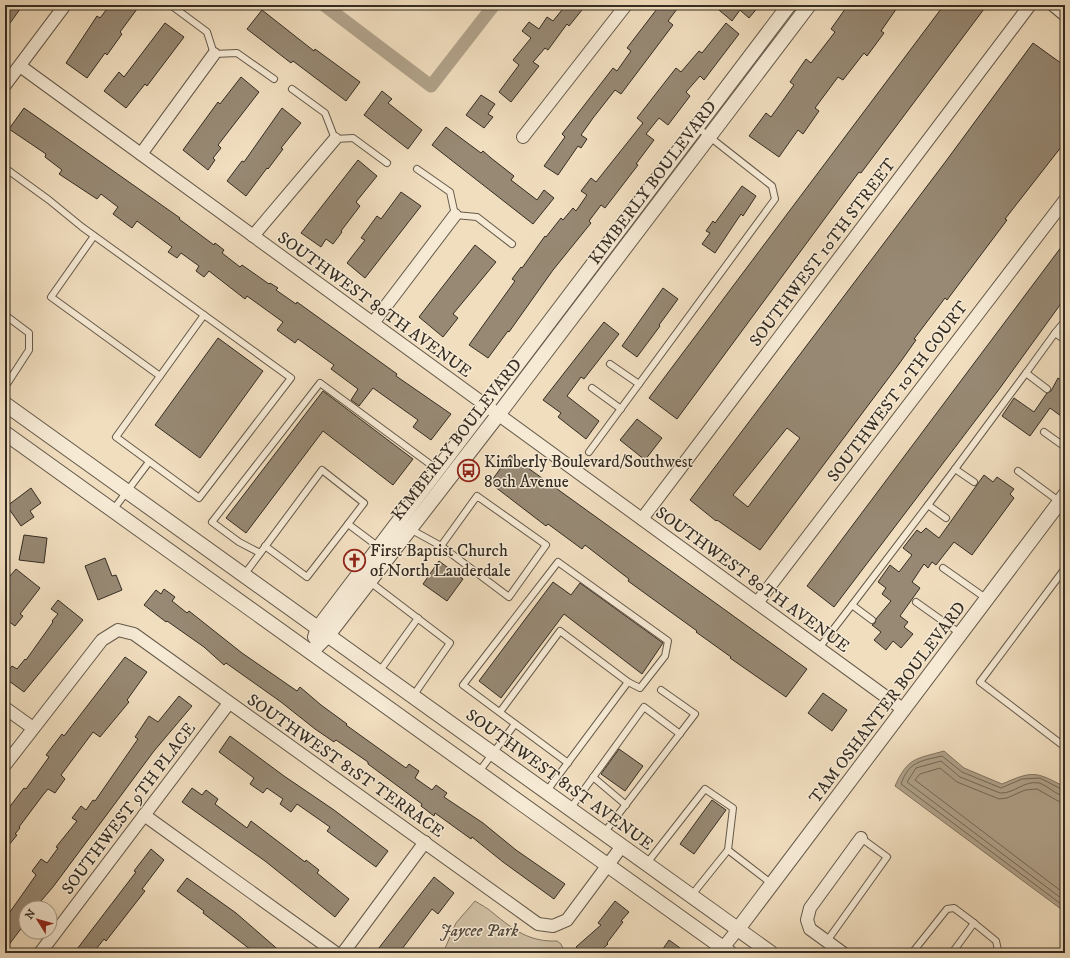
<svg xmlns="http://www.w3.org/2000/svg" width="1070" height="958" font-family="'IM FELL DW Pica',serif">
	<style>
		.green { fill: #d1c0a4; stroke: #837664 }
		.water { fill: #b1a28a; stroke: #7f7361 }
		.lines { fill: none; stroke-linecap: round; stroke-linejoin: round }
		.shore { stroke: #736856; stroke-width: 1 }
		.canal { stroke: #b1a28a; stroke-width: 13 }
		.building { fill: #978974; stroke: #352d23; fill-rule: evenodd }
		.service-casing { stroke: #64594a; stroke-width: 8 }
		.minor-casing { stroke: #64594a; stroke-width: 14 }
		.tertiary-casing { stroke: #64594a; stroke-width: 16 }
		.service { stroke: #f6ead5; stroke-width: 6 }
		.minor { stroke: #f6ead5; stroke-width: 12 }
		.tertiary { stroke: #f6ead5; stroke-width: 14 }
		.labels { text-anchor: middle; stroke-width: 3; stroke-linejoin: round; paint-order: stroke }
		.street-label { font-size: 17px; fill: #352d23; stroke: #f6ead5 }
		.poi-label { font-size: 17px; fill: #352d23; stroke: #f6ead5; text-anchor: start }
		.park-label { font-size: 17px; font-style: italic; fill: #544a3d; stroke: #f6ead5 }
	</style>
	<rect width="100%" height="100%" fill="#f1debf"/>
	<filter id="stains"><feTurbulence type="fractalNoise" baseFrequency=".005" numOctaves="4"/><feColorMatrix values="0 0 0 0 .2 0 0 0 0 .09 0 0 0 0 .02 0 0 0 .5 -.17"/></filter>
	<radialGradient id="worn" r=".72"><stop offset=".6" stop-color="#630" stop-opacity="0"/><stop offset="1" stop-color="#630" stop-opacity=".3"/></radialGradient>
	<path class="green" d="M 475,901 C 481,905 488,908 493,913 C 514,930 529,942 557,941 L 561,944 L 565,953 L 443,953 L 456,923 Z"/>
	<path class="water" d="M 944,751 L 964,768 L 1002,784 C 1032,771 1035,771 1063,786 L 1065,789 L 1065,912 L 895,786 C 908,757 916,759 944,751 Z"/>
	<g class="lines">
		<g class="shore">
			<path d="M 1065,791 L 1040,778 L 1022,779 L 1001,788 L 962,772 L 942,756 C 921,761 909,761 901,784 L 1065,907"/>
			<path d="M 1065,796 C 1055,795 1049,786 1039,783 C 1024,780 1014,794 1000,793 L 960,777 L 941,761 L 916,768 L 907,782 L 1065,901"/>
			<polyline points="1065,802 1058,801 1037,789 1025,790 1007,798 999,799 957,782 940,768 920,774 915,780 1065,894"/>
		</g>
		<polyline class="canal" points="324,5 431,86 494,5"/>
	</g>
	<g class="building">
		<polygon points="5,5 23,5 5,30"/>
		<polygon points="110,5 140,5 120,32 122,34 107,55 105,53 87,78 66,63 97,16 100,18"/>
		<polygon points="566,5 586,5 569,26 567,24 548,50 545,48 533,62 539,66 511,102 499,92 519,65 513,60 531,38 522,31 529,22 539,29 547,17 553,21"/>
		<polygon points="660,5 680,5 668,21 673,25 621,94 615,90 593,118 581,135 587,139 581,148 578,146 558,175 544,166 565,137 562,134 613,68 617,71 631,51 627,48"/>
		<polygon points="713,5 760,5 749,18 740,10 732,21"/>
		<polygon points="848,5 899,5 881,31 884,33 867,56 864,53 843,80 838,77 815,108 819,111 803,134 798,130 779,157 749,136 766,113 771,117 794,85 790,82 806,59 811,63 835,32 831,29"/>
		<polygon points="944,5 987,5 861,173 859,172 677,419 649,398"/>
		<polygon points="262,10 314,51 315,49 360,82 346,101 293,61 291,63 247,29"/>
		<polygon points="165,23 184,37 147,86 145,84 126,108 104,91 119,72 124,77"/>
		<polygon points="726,23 739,34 704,80 700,76 686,92 690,96 668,125 659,118 646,134 654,140 636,164 638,165 605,208 601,205 589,221 591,223 553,270 509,332 508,331 488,358 469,345 515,281 512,279 521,267 522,268 545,236 546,237 561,218 563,220 573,208 576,211 587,195 581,191 591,178 596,182 643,123 637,118 658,91 676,68 681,72 699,51 702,53"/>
		<path d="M 1033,43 L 1065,66 L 1065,142 L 1005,219 L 1007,220 L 947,300 L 945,298 L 914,339 L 916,340 L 899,364 L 760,550 L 717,520 L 716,521 L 690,500 L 946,161 ZM 787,428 L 800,438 L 748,507 L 733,495 Z"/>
		<polygon points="241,77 259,92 218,145 221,148 213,158 215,160 208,170 183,150 218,102 220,104"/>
		<polygon points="382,91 392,99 388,103 422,130 408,149 364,115"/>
		<polygon points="481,95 495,104 488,114 493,117 484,128 466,115"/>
		<polygon points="24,108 180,218 179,219 214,245 215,243 224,250 222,253 240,267 242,265 269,284 270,283 278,288 276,290 296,304 297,302 397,374 396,376 451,414 431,440 413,427 418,420 373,388 359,406 351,400 358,389 331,369 334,365 298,339 295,343 277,330 283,322 247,296 245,299 209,271 204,277 196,271 199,266 181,253 177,258 168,252 172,247 137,221 132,228 113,214 118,207 101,194 97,199 59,174 62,170 45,157 46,154 9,129"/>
		<polygon points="282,108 301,123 281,148 283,149 268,169 267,168 246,196 227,181 242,161 244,162"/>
		<polygon points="446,127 481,153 483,151 491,158 514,176 511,180 537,200 544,190 554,198 533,224 432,145"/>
		<polygon points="358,160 377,176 356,202 360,206 341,231 342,232 333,244 326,239 321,247 301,233"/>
		<polygon points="742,186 756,196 743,216 741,214 715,253 702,244 710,233 706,231 713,221 715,223"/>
		<polygon points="401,192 421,206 365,278 347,263 365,240 361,238 377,216 381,219"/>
		<polygon points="1065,242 1065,298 1000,388 834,607 807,586"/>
		<polygon points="475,245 496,262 453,314 458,318 443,337 419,317"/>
		<polygon points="663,288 678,299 659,325 660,326 637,357 622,346"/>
		<polygon points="604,322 619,334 584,379 581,377 567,396 599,421 586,439 558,417 561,413 543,400"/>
		<polygon points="218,338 263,371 200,458 155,425"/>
		<polygon points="1058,378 1065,382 1065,419 1050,408 1030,436 1002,416 1014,398 1034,412 1047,393 1051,391"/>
		<polygon points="323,391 413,459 393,485 323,431 246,533 226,518"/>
		<polygon points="637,419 662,438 645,460 620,440"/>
		<polygon points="510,455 807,669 786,697 730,658 731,657 696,632 697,631 628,581 629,579 585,545 582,549 548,524 546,526 490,483"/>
		<polygon points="984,475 993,482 997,477 1014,489 1010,494 1014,498 972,555 954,542 936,565 932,562 928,568 924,564 912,582 920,588 900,616 908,622 904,627 913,634 901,648 893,641 886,650 874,640 881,632 872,625 875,623 876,619 891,601 882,594 886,588 878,582 890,565 899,572 912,555 903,548 917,530 921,533 926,528 939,538"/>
		<polygon points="31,488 41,503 30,511 34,517 21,526 7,506"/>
		<polygon points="24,535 47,538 44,563 19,560"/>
		<polygon points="105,558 112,576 116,575 122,590 98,600 85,566"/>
		<polygon points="439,561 463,579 447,601 423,584"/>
		<polygon points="16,569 40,588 20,614 23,616 15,626 5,619 5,582"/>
		<polygon points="553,582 571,595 580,583 663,643 642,674 564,614 501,698 479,681"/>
		<polygon points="164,589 175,597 172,601 187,613 189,611 242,653 297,691 300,687 321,705 347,724 346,725 406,768 409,764 419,771 415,778 432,790 436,785 447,793 444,797 483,823 516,850 565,884 554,899 503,862 472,837 471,839 435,813 434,816 421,806 422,804 368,764 368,762 336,740 334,742 315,729 281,702 226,663 224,665 204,647 167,621 166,622 144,605 156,590 161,594"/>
		<polygon points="58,600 83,620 24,692 5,678 5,675 12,666 17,669 25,659 26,660 53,622 52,621 58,614 51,609"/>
		<polygon points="125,657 147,672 127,700 129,702 100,737 93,732 61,775 65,779 55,793 48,789 43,795 19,827 20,828 15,834 17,835 5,850 5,813 24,788 26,789 49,757 46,755 62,734 64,736"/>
		<polygon points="823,693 847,710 832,731 808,713"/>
		<polygon points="179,696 192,706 154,751 53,887 35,908 26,908 26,922 5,950 5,919 36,875 32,871 41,859 47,863 58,848 56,847 77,821 72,818 81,806 86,810 93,800 95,801 138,739 135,737 149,716 158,722"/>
		<polygon points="230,736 284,776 334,810 388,851 376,867 327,831 330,827 297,804 291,812 280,804 283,799 267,788 263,793 250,784 254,778 219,752"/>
		<polygon points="619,749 643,766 625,791 601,774"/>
		<polygon points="192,788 202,795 206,790 218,799 215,804 247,828 251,821 305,862 306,860 319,870 317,873 349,899 335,917 265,861 182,802"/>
		<polygon points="712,800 726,810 694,854 680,844"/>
		<polygon points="151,849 164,860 142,889 145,891 106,941 104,939 93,953 74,953 136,872 134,871"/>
		<polygon points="434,877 454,893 438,914 432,909 399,953 375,953"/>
		<polygon points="187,878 236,913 282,953 255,953 203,913 204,911 177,891"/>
		<polygon points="615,901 629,912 621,921 623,922 607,943 608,944 598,953 581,953 576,947 601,925 598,923"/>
		<polygon points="669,940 687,953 660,953"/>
	</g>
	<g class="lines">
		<defs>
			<g id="service">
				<polyline points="172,6 207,32 214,54 237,53 274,79"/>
				<polyline points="292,89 325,113 335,139 353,138 387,163"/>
				<polyline points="5,168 49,200 82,227 204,315"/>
				<polyline points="417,169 450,192 455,215 477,217 512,244"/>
				<polyline points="94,236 51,297 160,376"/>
				<polyline points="5,315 29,333 29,350 5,387"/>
				<polygon points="204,315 291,378 199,498 116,437"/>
				<polyline points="1055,333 1065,321"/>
				<polyline points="610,364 639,384"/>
				<polyline points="1026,373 1055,333 1065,340"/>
				<polyline points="592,388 621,409"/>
				<polyline points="1044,432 1065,447"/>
				<polyline points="589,452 775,199 772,186 697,127"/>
				<polyline points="955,469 1026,373 1047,389"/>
				<polyline points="1018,471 1060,502"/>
				<polyline points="928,505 955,469 974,482"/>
				<polyline points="113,510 149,462"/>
				<polyline points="410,529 441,546 509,597 546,545 477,496 441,546"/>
				<polyline points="265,546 307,577 348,524"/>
				<polyline points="260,553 239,542 212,522 320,383 438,470"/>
				<polyline points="943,568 987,599"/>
				<polyline points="1065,572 1063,571 980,682 1065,747"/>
				<polyline points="244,575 322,470 364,503 348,524 380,548"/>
				<polyline points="370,582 450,643 413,696"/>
				<polyline points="916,602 961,634"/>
				<polyline points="852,605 928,505 946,518"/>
				<polyline points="819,648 852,605 872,620"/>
				<polyline points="379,672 418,618"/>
				<polyline points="500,712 560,631 628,682 546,792"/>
				<polyline points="568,763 463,685 558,562 668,641 665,656 640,688 628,682"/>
				<polyline points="478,773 515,724"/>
				<polyline points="593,777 626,805"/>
				<polyline points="570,809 644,707 680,734"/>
				<polyline points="604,833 695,714 661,690"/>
				<polyline points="647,863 705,789 733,808 728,850 772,884"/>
				<polyline points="691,896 728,850"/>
				<polyline points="827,941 887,857 861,838"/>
				<polyline points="912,953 947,909 954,908 974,923"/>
				<polyline points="952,953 974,923 996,941 998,950 996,953"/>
			</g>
			<g id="minor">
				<polyline points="1053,5 1065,15"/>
				<polyline points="20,66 904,710"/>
				<polyline points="5,85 65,5"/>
				<polyline points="523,137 626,5"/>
				<polyline points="141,154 214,54"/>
				<polyline points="253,236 335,139"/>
				<polyline points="373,323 455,215"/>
				<polyline points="642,519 1030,5"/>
				<polyline points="757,603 1065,200"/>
				<polyline points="5,708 33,728"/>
				<polyline points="5,765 102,640 118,630 134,634 538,924 553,926 567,920 622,846"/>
				<polyline points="144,815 336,953"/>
				<polyline points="40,953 229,703"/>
				<polyline points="343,953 425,842"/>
				<polyline points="719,953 738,929"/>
				<polyline points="843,953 810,929 807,920 810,908 861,838"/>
			</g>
			<g id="tertiary">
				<polyline points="5,404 771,953"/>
				<polyline points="5,433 730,953"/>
				<polyline points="315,637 318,628 789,5"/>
				<polyline points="311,652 328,635 498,415 809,5"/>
				<polyline points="738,929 1065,495"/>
			</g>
		</defs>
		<use href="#service" class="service-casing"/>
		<use href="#minor" class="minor-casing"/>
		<use href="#tertiary" class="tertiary-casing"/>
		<use href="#service" class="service"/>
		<use href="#minor" class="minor"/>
		<use href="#tertiary" class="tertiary"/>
	</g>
	<defs>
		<symbol id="bus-ring" viewBox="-11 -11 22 22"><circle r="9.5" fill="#f6ead5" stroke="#8f2418" stroke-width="1.5"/><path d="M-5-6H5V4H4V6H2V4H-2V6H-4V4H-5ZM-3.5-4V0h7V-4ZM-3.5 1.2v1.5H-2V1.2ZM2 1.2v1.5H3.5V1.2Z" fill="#8f2418"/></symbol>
		<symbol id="church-ring" viewBox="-11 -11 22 22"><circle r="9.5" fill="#f6ead5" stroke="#8f2418" stroke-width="1.5"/><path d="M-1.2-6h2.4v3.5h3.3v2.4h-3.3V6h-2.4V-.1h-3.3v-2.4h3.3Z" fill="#8f2418"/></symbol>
	</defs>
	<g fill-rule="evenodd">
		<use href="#bus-ring" x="456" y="458" width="25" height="25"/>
		<use href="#church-ring" x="342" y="548" width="25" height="25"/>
	</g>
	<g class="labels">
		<g class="street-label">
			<text transform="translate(652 182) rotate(-53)" y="6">KIMBERLY BOULEVARD</text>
			<text transform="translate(822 252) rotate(-53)" y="6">SOUTHWEST 10TH STREET</text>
			<text transform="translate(375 304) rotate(36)" y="6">SOUTHWEST 80TH AVENUE</text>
			<text transform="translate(897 391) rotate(-53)" y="6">SOUTHWEST 10TH COURT</text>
			<text transform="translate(456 439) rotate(-52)" y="6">KIMBERLY BOULEVARD</text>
			<text transform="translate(753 579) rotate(36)" y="6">SOUTHWEST 80TH AVENUE</text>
			<text transform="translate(887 702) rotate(-53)" y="6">TAM OSHANTER BOULEVARD</text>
			<text transform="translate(346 765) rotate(35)" y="6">SOUTHWEST 81ST TERRACE</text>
			<text transform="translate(560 779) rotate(36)" y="6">SOUTHWEST 81ST AVENUE</text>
			<text transform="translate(128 808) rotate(-53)" y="6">SOUTHWEST 9TH PLACE</text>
		</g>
		<g class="poi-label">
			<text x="484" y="467">Kimberly Boulevard/Southwest<tspan x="484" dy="20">80th Avenue</tspan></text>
			<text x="370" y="556">First Baptist Church<tspan x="370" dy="20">of North Lauderdale</tspan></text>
		</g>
		<g class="park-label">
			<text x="479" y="936">Jaycee Park</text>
		</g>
	</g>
	<rect width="1070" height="958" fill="none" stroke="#f1debf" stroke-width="20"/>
	<rect x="6" y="6" width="1058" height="946" fill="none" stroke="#352d23" stroke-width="2"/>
	<rect x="10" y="10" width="1050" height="938" fill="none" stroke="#352d23"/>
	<g transform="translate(38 920) rotate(307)"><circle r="19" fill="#f6ead5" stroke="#a99e8e"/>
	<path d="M0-3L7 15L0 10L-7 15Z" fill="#8f2418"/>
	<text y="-6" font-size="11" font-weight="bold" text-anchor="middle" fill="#352d23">N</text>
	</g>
	<rect width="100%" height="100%" filter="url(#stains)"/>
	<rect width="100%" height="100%" fill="url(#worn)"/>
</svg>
